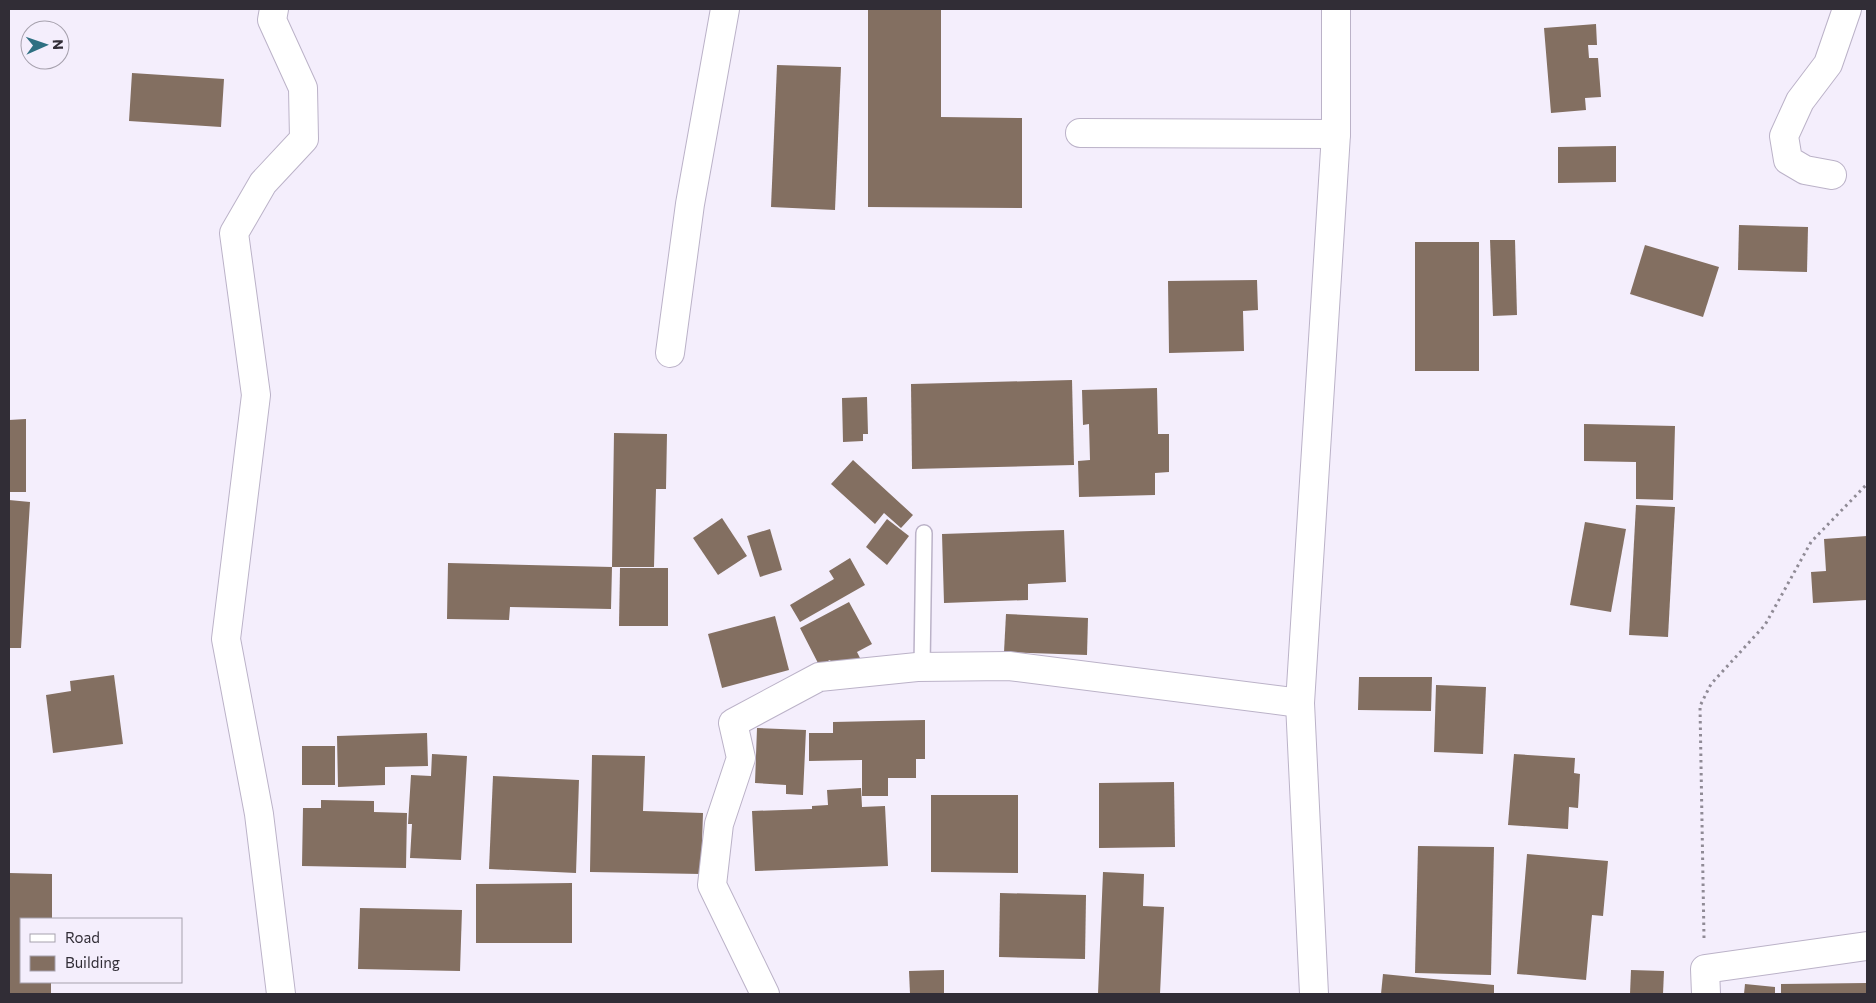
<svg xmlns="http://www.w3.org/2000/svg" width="1876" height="1003" font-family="Commissioner,sans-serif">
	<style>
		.building { fill: #836f61 }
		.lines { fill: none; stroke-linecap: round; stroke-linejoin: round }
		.lane-casing { stroke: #bbb2c8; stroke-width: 18 }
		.street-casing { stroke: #bbb2c8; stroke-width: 30 }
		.path { stroke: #8f8a95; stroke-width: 3; stroke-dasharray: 2.5 4; stroke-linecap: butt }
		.lane { stroke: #fff; stroke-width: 15 }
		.street { stroke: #fff; stroke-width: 28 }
	</style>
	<rect width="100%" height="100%" fill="#f4eefc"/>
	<g class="building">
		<polygon points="868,9 941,9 941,117 1022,118 1022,208 868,207"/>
		<polygon points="1596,24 1597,45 1588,45 1589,58 1598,58 1601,97 1585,98 1586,110 1551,113 1544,28"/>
		<polygon points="777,65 841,67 835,210 771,207"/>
		<polygon points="132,73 224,79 221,127 129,121"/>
		<polygon points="1616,146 1616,182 1558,183 1558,147"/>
		<polygon points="1739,225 1808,227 1807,272 1738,270"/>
		<polygon points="1490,240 1515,240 1517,315 1493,316"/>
		<rect x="1415" y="242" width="64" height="129"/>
		<polygon points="1645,245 1719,267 1703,317 1630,294"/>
		<polygon points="1257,280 1258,310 1243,311 1244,351 1169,353 1168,281"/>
		<polygon points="1072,380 1074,465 912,469 911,384"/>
		<polygon points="1157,388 1158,434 1169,434 1169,472 1155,473 1155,495 1079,497 1078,461 1090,460 1089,424 1083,425 1082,390"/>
		<polygon points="867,397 868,434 863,434 863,441 843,442 842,398"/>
		<polygon points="26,419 26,492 9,492 9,420"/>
		<polygon points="1584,424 1675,426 1673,500 1636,499 1636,462 1584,461"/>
		<polygon points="614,433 667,434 666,489 656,489 654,567 612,567"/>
		<polygon points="853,460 913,515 901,528 884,513 875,524 831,484"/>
		<polygon points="9,500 30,502 21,648 9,648"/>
		<polygon points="1636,505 1675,507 1668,637 1629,635"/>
		<polygon points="722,518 747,556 718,575 693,538"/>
		<polygon points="887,519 909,536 887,565 866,547"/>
		<polygon points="1585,522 1626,529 1611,612 1570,605"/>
		<polygon points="770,529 782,570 760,577 747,536"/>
		<polygon points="1064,530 1066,582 1028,584 1028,600 944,603 942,534"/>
		<polygon points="1867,536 1867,600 1813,603 1811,572 1826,571 1824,539"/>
		<polygon points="850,558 865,585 800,622 790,605 834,579 829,571"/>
		<polygon points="448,563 612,567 611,609 510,607 509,620 447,619"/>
		<polygon points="620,568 668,568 668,626 619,626"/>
		<polygon points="849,602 872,644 857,652 861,660 837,673 830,660 819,665 800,628"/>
		<polygon points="1006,614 1088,618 1087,655 1004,652"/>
		<polygon points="775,616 789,670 722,688 708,634"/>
		<polygon points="114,675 123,744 53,753 46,695 71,691 70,681"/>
		<polygon points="1359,677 1432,677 1431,711 1358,710"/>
		<polygon points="1436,685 1486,687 1483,754 1434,752"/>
		<polygon points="925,720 925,759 916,759 916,778 888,778 888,796 862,796 862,760 809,761 809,733 833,733 833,722"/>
		<polygon points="757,728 806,730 803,795 786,794 786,785 755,783"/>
		<polygon points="427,733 428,766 385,767 385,785 338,787 337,736"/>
		<rect x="302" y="746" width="33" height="39"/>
		<polygon points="432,754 467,756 461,860 410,858 412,824 408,824 411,775 431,776"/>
		<polygon points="1514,754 1575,758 1574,773 1580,774 1578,808 1569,807 1568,829 1508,825"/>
		<polygon points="592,755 645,756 643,811 703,813 701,874 590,872"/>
		<polygon points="493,776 579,780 576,873 489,869"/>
		<polygon points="1174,782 1175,847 1099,848 1099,783"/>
		<polygon points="861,788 862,807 885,806 888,866 755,871 752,811 812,809 812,806 828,805 827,790"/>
		<polygon points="931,795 1018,795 1018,873 931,872"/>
		<polygon points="321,800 374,801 374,812 407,813 406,868 302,866 303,808 321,808"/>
		<polygon points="1418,846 1494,847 1491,975 1415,973"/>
		<polygon points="1527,854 1608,861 1603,916 1592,915 1586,980 1517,974"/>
		<polygon points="1103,872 1144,874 1143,906 1164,907 1160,994 1098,994"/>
		<polygon points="9,873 52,874 52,919 21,919 21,982 51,982 51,994 9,994"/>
		<polygon points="572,883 572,943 476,943 476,884"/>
		<polygon points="1000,893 1086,895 1085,959 999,957"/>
		<polygon points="360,908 462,910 460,971 358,969"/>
		<polygon points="944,970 944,994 910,994 909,971"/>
		<polygon points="1631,970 1664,971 1663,994 1630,994"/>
		<polygon points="1383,974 1494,985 1494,994 1381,994"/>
		<polygon points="1867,983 1867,994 1781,994 1781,984"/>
		<polygon points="1745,984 1775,987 1775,994 1744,994"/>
	</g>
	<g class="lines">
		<defs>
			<polyline id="lane" points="922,667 924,533"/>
			<g id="street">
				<polyline points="274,9 272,20 303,88 304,139 263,183 234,233 256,395 226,639 259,814 281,994"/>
				<polyline points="1080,133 1336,134"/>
				<polyline points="1832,175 1805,170 1788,160 1784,136 1800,101 1828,64 1847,9"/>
				<polyline points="670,353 690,204 725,9"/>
				<polyline points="765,994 712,885 719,824 741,758 733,723 819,677 917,667 1009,666 1300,703"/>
				<polyline points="1314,994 1300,703 1336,134 1336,9"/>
				<polyline points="1706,994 1705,969 1867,946"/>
			</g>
		</defs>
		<use href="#lane" class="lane-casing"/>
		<use href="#street" class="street-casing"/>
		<polyline class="path" points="1704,938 1700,706 1711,684 1765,625 1811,542 1867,484"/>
		<use href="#lane" class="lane"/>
		<use href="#street" class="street"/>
	</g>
	<rect width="1876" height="1003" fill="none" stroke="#312d36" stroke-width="20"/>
	<rect x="20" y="918" width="162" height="65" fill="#f4eefc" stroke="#a6a1ad"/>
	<rect x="30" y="934" width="25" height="8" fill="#ffffff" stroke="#a6a1ad"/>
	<text x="65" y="943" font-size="15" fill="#312d36">Road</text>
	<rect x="30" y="956" width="25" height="15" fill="#836f61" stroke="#a6a1ad"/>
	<text x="65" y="968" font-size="15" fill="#312d36">Building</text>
	<g transform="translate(45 45) rotate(88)"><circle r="24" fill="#f4eefc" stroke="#a6a1ad"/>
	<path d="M0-4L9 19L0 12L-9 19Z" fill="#2e7082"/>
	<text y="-8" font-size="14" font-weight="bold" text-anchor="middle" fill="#312d36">N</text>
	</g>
</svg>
